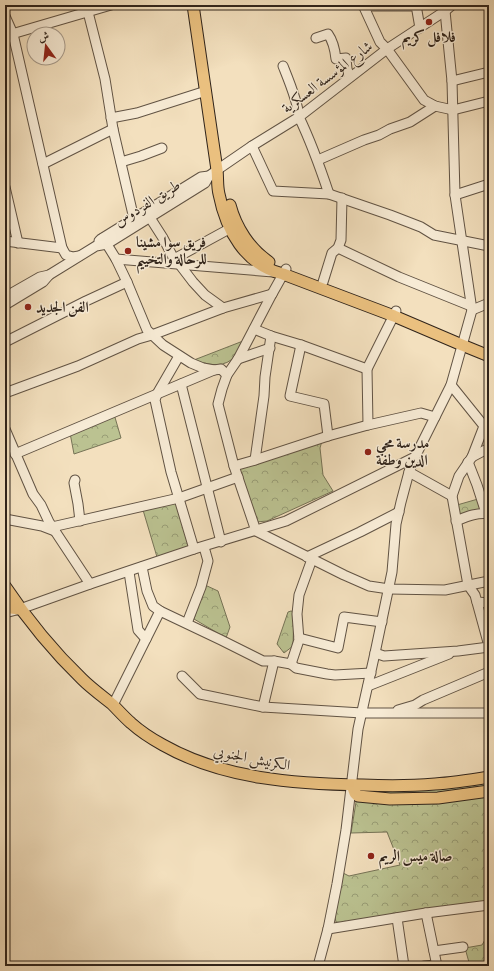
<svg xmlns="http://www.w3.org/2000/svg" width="494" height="971" font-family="'Libre Bodoni',Amiri,serif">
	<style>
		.forest { fill: url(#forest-crowns); stroke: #767356 }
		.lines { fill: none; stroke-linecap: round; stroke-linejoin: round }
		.minor-casing { stroke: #615344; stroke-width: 11 }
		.major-casing { stroke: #30241b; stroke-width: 13 }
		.minor { stroke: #f7ebd5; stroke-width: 9 }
		.major { stroke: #eac07f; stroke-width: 11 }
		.poi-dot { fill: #8f2418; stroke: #f7ebd5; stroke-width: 1.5 }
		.labels { text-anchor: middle; stroke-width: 3; stroke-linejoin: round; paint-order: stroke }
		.poi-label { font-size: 15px; font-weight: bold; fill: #30241b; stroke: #f7ebd5; text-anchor: start }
		.street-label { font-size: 15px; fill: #30241b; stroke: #f7ebd5 }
	</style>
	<defs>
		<pattern id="forest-crowns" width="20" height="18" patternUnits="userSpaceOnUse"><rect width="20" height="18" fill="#bbc291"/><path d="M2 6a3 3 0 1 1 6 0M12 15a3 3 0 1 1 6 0" fill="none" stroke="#989d76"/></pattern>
	</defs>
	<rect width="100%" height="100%" fill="#f3e0be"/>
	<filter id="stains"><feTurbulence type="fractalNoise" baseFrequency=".005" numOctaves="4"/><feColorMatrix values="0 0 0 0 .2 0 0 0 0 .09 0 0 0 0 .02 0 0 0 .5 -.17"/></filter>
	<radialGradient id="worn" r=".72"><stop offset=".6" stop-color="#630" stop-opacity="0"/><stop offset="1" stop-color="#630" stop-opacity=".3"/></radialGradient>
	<g class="forest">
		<path d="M 243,341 C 240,347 237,355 231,360 C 221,368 205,364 194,360 Z"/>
		<polygon points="114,414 121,438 74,454 70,433"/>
		<polygon points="322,441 320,448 323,475 333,491 267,521 256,522 236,467"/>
		<polygon points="478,499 482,511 457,517 457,505"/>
		<polygon points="177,501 190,546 157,557 143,510"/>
		<polygon points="205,585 218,591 230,627 226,638 194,619"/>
		<polygon points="291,611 294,612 293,646 284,653 277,644 288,612"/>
		<polygon points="489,782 489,901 346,923 336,922 335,917 343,873 349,876 400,865 387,832 351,833 358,790 395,791 438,789"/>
		<polygon points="489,933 489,966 470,966 465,948 482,945"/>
	</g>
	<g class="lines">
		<defs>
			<g id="minor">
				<polyline points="363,5 380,42 387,49 424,100 435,106 453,110 489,101"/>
				<polyline points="416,5 420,28"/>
				<polyline points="364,6 416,6"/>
				<polyline points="88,12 105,79 113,129 134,219"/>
				<polyline points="5,16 13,34 62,248 66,255 73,257 79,256"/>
				<polyline points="5,36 111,5"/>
				<path d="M 316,38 L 328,34 C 333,41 335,50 336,59 L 346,58 L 346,59 L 347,69 L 350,77"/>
				<path d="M 283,66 C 289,81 298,102 299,117 C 311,142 320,167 329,194"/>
				<polyline points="452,81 489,72"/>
				<polyline points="111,118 137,113 206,91"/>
				<polyline points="252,146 273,191 329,194 390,215 421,227 434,235 489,246"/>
				<polyline points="318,160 364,140 379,135 390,129 410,122 435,106"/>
				<polyline points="121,162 141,156 162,148"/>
				<polyline points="43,164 113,129"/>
				<polyline points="5,187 18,243"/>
				<polyline points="455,195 489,184"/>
				<polyline points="147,213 163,238 174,259 180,265 193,282 205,295 223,308"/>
				<polyline points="103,238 116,259 127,282 147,330 163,345 191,363 203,368 214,370 221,369 227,375"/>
				<polyline points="5,241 62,248"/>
				<polyline points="99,241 101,239 201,177 209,176"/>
				<polyline points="338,248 399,277 471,306"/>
				<polyline points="116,259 273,272"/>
				<polyline points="174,259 229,229"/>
				<polyline points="286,269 272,294 238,359 227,375 222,389 218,404 234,466 256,531 344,575 369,586 389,589 445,590 489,581"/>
				<polyline points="323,282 332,253 338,248 341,240 342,198"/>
				<polyline points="5,297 40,277 49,275 96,246 107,244 205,183 209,176 217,170 252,146 299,117 387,49 445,11 452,5"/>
				<polyline points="5,305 43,282 49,275"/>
				<polyline points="472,310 489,303"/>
				<polyline points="254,329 271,336 301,345 367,369"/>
				<polyline points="5,342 86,301 127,282"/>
				<polyline points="301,345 290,396 324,404 328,436"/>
				<polyline points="179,356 157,394 155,400 171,472 194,549"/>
				<polyline points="238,359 270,348"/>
				<polyline points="181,384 221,542"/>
				<polyline points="451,385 484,426 472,457 459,476 452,496 468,585 475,595 489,646"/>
				<polyline points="5,393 78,366 138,339 152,335 223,308 272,294"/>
				<polyline points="368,425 367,369 396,311"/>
				<polyline points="5,429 33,494 41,505 49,522 90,584"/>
				<polyline points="15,454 214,370"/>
				<polyline points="472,457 489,448"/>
				<polyline points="255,460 264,396 265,377 271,336"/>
				<polyline points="468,462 477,485 486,513"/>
				<polyline points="234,466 255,460 328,436 368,425 421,413 435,417"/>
				<polyline points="409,472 452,496"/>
				<polyline points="75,480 74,483 78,504 80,521"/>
				<polyline points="5,519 42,526 55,531"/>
				<path d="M 456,521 C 466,517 477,512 489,514"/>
				<polyline points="52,527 179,498 238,477"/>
				<polyline points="307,557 360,532 399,512"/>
				<polyline points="142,567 147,591 153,606 160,611"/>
				<polyline points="129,572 138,630 146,639"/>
				<polyline points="477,602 489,603"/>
				<polyline points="5,613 20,609 90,584 194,549 286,521 415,457 451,385 472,310 455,195 452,81 445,11"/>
				<polyline points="187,623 201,587 208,561 204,547"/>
				<polyline points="299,638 338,648 344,617 382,622"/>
				<polyline points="375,653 384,656 458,651 489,647"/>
				<polyline points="291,664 296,668 327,674 335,675 371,673"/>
				<polyline points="182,676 200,694 263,707 362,713 489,713"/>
				<polyline points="368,686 449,654"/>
				<polyline points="113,705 160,611 221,640 263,661 274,661 291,664 299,640 297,614 299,595 312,559"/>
				<polyline points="263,707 274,661"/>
				<polyline points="398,710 415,705 423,700 489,672"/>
				<polyline points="426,913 437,966"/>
				<polyline points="397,918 404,966"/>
				<polyline points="328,929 426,913 489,905"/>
				<polyline points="434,951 463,947"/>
				<polyline points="318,966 328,929 337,884 346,830 358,729 375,653 392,572 396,524 401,502 409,472 415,457"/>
				<polyline points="424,966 436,965"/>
			</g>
			<g id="major">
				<path d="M 193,5 L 217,170 C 218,178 217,186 219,194 C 226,230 245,265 283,274 L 394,316 L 462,345 L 489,356"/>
				<path d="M 230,205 C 236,228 250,249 269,262"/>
				<path d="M 5,586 C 27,619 53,651 82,679 C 91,688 102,696 112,704 C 118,710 124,717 131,723 C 141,732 152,739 163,745 C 223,779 295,784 363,785 C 387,786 411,786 435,784 C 453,783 471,780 489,777"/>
				<polyline points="5,605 11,608 20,609"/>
				<polyline points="352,785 355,793 358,796 390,799 438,798 489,791"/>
			</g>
		</defs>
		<use href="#minor" class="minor-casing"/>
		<use href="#major" class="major-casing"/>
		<use href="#minor" class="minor"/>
		<use href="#major" class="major"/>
	</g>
	<g class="poi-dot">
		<circle cx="429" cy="22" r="4"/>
		<circle cx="128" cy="251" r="4"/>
		<circle cx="28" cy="307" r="4"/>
		<circle cx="368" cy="452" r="4"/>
		<circle cx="371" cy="856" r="4"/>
	</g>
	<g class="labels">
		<g class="poi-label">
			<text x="429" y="42" text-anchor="middle">فلافل كريم</text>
			<text x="136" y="247">فريق سوا مشينا<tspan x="136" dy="17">للرحالة والتخييم</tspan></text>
			<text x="36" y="312">الفن الجديد</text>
			<text x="376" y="448">مدرسة محي<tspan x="376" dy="17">الدين وطفة</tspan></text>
			<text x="379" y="861">صالة ميس الريم</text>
		</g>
		<g class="street-label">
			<text transform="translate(327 77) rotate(-37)" y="5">شارع المؤسسة العسكرية</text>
			<text transform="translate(147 203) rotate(-32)" y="5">طريق الفردوس</text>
			<text transform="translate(252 758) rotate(11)" y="5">الكرنيش الجنوبي</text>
		</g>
	</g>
	<rect width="494" height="971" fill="none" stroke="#f3e0be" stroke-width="20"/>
	<rect x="6" y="6" width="482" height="959" fill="none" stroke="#30241b" stroke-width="2"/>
	<rect x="10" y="10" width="474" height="951" fill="none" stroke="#30241b"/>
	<g transform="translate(46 46) rotate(345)"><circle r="19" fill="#f7ebd5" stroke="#a79b8b"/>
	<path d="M0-3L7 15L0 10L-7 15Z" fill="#8f2418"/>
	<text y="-6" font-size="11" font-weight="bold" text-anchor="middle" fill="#30241b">ش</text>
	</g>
	<rect width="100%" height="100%" filter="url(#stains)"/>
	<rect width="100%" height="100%" fill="url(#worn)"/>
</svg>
